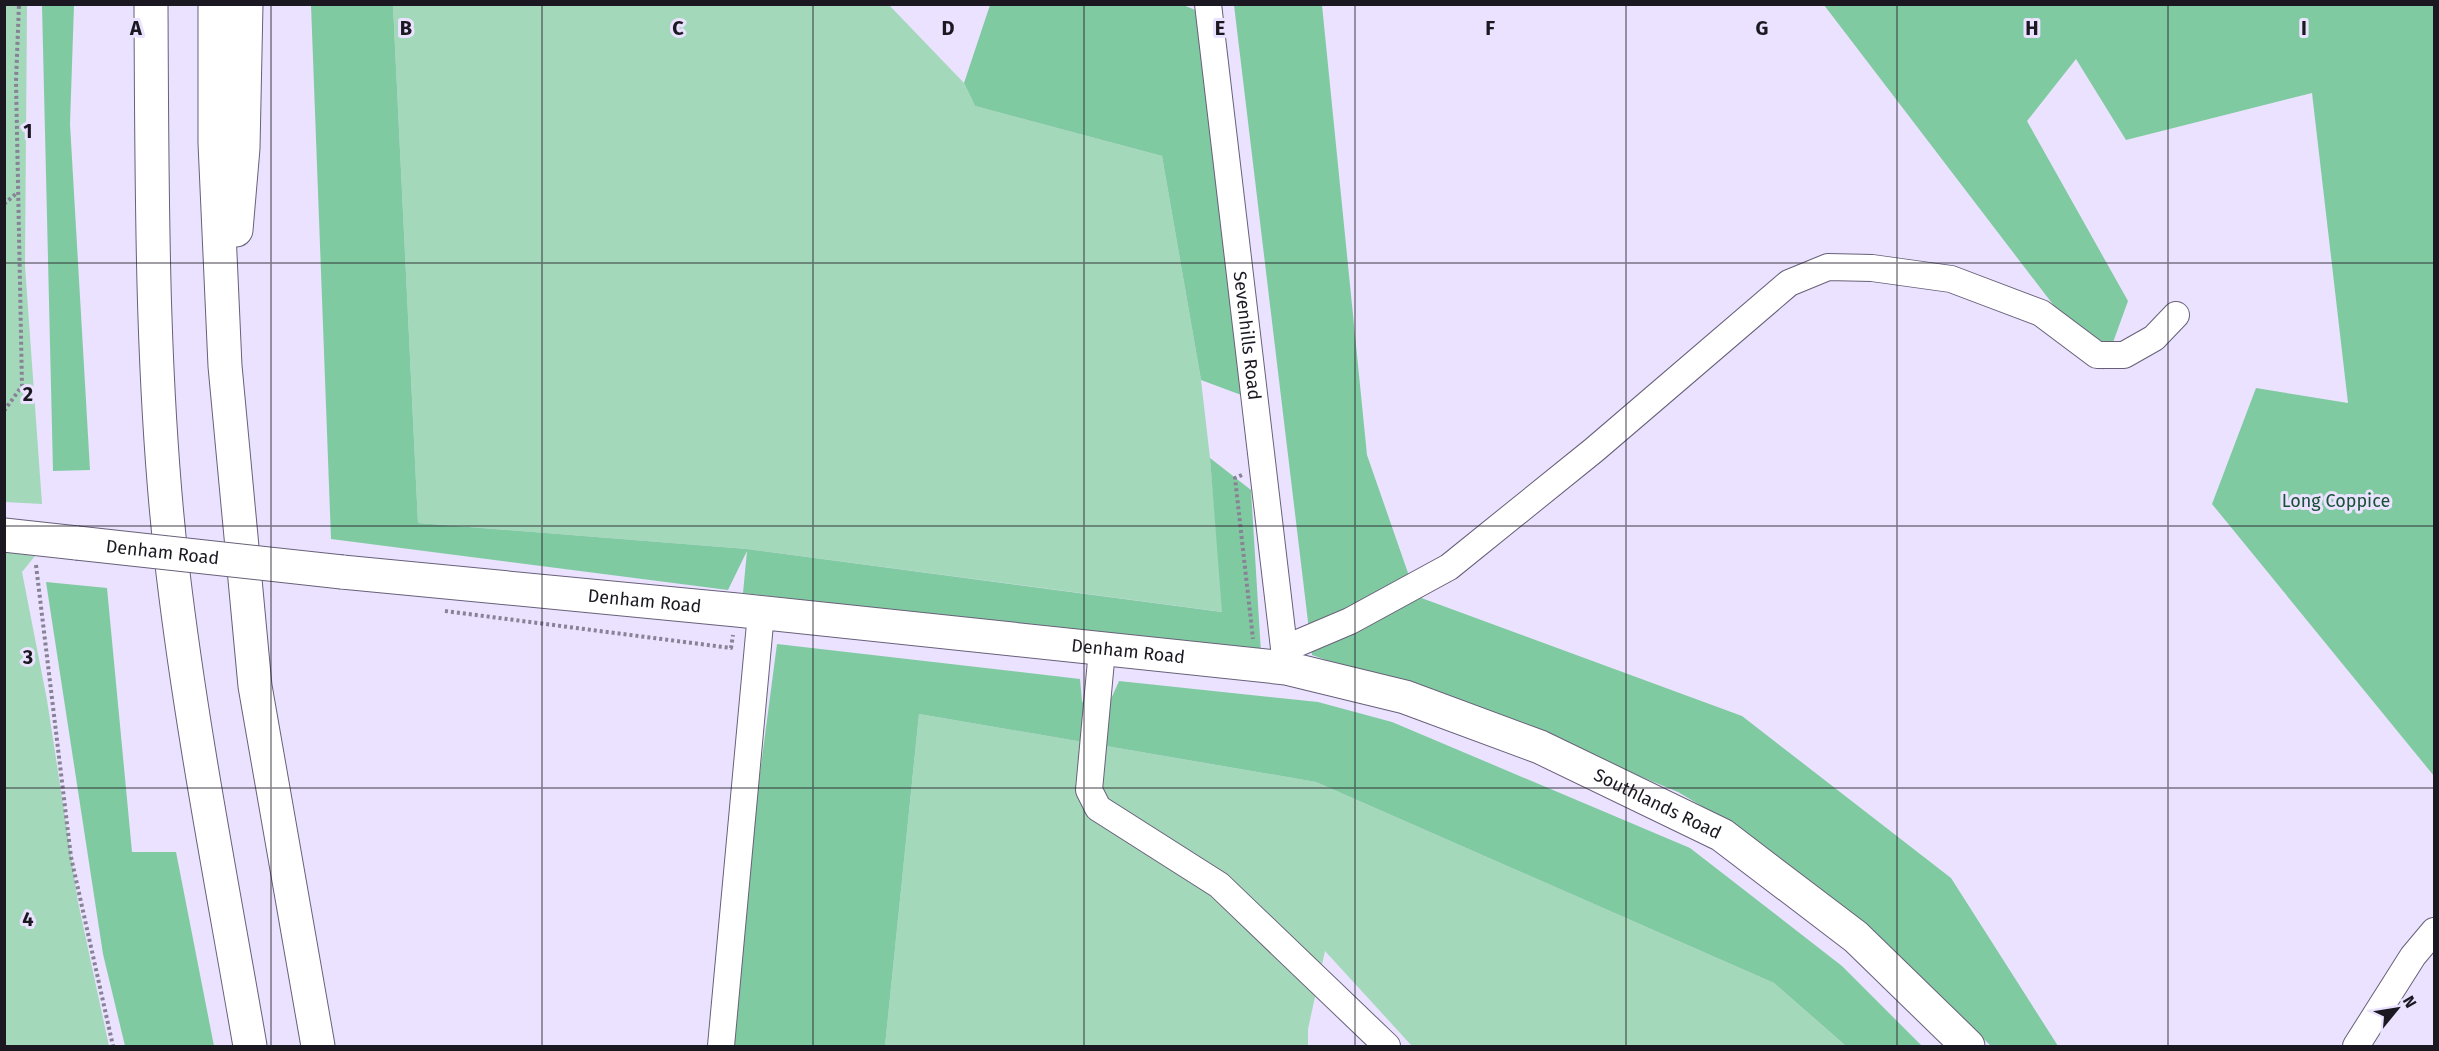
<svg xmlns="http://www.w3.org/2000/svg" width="2439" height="1051" font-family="'Fira Sans',sans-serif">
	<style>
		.green { fill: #a4d8ba }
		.forest { fill: #80caa1 }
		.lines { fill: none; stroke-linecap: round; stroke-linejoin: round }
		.minor-casing { stroke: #686079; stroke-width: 28 }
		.major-casing { stroke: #686079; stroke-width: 35 }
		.highway-casing { stroke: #686079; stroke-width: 35 }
		.path { stroke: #888296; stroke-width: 4; stroke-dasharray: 3 3; stroke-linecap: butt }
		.minor { stroke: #fff; stroke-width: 26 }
		.major { stroke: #fff; stroke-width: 33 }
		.highway { stroke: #fff; stroke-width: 33 }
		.major-bridge-casing { stroke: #686079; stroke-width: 35; stroke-linecap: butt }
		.major-bridge { stroke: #fff; stroke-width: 33 }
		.grid { fill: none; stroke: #1b1822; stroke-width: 1.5; stroke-opacity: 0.55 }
		.labels { text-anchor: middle; stroke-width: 6; stroke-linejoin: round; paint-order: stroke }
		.street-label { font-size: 18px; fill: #1b1822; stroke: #eae2fe }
		.park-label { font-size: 18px; fill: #185136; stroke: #eae2fe }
		.grid-label { font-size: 20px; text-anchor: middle; font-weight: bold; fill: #1b1822; stroke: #eae2fe; stroke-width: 6; stroke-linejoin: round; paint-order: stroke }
	</style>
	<rect width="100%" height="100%" fill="#eae2fe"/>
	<g class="green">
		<polygon points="4,5 27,5 25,266 42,504 5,502"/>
		<polygon points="393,5 889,5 964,83 975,106 1162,156 1201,380 1210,458 1223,612 747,549 418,523"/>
		<polygon points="5,552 35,556 22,572 47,700 78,902 109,1046 5,1046"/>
		<polygon points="919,714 1316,782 1774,983 1846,1046 1412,1046 1325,951 1308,1029 1308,1046 885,1046"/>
	</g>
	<g class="forest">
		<polygon points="1181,4 1195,10 1244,396 1201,380 1162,156 975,106 964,83 990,5"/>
		<polygon points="42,5 74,5 70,124 90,470 53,471"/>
		<polygon points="311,5 393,5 418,523 747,549 1222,612 1210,458 1251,490 1261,653 743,593 747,551 728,590 331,539"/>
		<polygon points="1234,5 1322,5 1367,455 1416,596 1742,716 1951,878 2058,1046 1991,1046 1884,943 1740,829 1678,792 1525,729 1312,655"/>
		<polygon points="1824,5 2434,5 2434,776 2212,504 2256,388 2348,403 2312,93 2126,140 2076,59 2027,121 2128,301 2103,370"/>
		<polygon points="46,582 107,588 132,852 176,852 214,1046 125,1046 103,954"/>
		<polygon points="777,644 1080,679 1082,701 1099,726 1119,681 1318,702 1392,722 1690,848 1842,966 1922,1046 1846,1046 1774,983 1316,782 919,714 885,1046 724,1046"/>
	</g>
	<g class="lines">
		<defs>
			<g id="minor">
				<path id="s1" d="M 1208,4 L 1286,665"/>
				<polyline points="1284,649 1350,621 1449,567 1594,450 1789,283 1828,267 1872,268 1951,279 2041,313 2097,355 2124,355 2154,338 2176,315"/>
				<polyline points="1102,650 1089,790 1098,808 1219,885 1387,1046"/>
				<polyline points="721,1046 761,613"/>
				<polyline points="2356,1046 2413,956 2434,931"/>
			</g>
			<g id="major">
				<polyline points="4,535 77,543"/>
				<path id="s2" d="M 342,572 L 737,610 L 1286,668 L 1405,697 L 1540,747 L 1722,835 L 1856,937 L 1968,1046"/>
			</g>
			<g id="highway">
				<path d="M 151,4 C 152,191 151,388 173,573 C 192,732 223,889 250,1046"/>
				<polyline points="215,4 215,143 225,366 255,686 318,1046"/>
				<polyline points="236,230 243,148 246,4"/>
			</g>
		</defs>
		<use href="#minor" class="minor-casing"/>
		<use href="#major" class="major-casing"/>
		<use href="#highway" class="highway-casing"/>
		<g class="path">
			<polyline points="4,204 17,193"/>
			<polyline points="4,411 22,386 16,81 19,4"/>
			<polyline points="1242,475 1235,478 1253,639"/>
			<polyline points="36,565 71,857 113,1046"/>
			<polyline points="445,611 731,648 733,635"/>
		</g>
		<use href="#minor" class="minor"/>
		<use href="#major" class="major"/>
		<use href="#highway" class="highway"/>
		<defs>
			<g id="major-bridge">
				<path id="s3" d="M 77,543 L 342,572"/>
			</g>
		</defs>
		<use href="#major-bridge" class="major-bridge-casing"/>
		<use href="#major-bridge" class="major-bridge"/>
	</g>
	<path class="grid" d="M 271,4 L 271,1046M 542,4 L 542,1046M 813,4 L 813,1046M 1084,4 L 1084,1046M 1355,4 L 1355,1046M 1626,4 L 1626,1046M 1897,4 L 1897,1046M 2168,4 L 2168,1046M 4,263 L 2434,263M 4,526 L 2434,526M 4,788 L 2434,788"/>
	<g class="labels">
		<g class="street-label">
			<text dy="6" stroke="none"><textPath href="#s1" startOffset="334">Sevenhills Road</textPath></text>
			<text dy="6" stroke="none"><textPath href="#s3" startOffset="86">Denham Road</textPath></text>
			<text dy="6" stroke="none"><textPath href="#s2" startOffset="304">Denham Road</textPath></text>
			<text dy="6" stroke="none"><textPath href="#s2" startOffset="790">Denham Road</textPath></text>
			<text dy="6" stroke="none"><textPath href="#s2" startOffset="1346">Southlands Road</textPath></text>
		</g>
		<g class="park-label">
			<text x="2336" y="507">Long Coppice</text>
		</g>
	</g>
	<g class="grid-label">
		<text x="136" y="35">A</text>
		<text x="406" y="35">B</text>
		<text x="678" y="35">C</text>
		<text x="948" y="35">D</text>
		<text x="1220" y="35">E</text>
		<text x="1490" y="35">F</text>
		<text x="1762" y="35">G</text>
		<text x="2032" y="35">H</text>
		<text x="2304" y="35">I</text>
		<text x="28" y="138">1</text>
		<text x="28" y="401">2</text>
		<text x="28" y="664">3</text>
		<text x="28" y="926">4</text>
	</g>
	<rect width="2439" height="1051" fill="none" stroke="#1b1822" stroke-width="12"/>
	<g transform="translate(2397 1009) rotate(60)" stroke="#eae2fe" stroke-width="4.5" paint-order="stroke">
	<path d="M0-4.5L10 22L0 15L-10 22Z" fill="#1b1822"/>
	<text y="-9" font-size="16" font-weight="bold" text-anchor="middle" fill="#1b1822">N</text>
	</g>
</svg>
